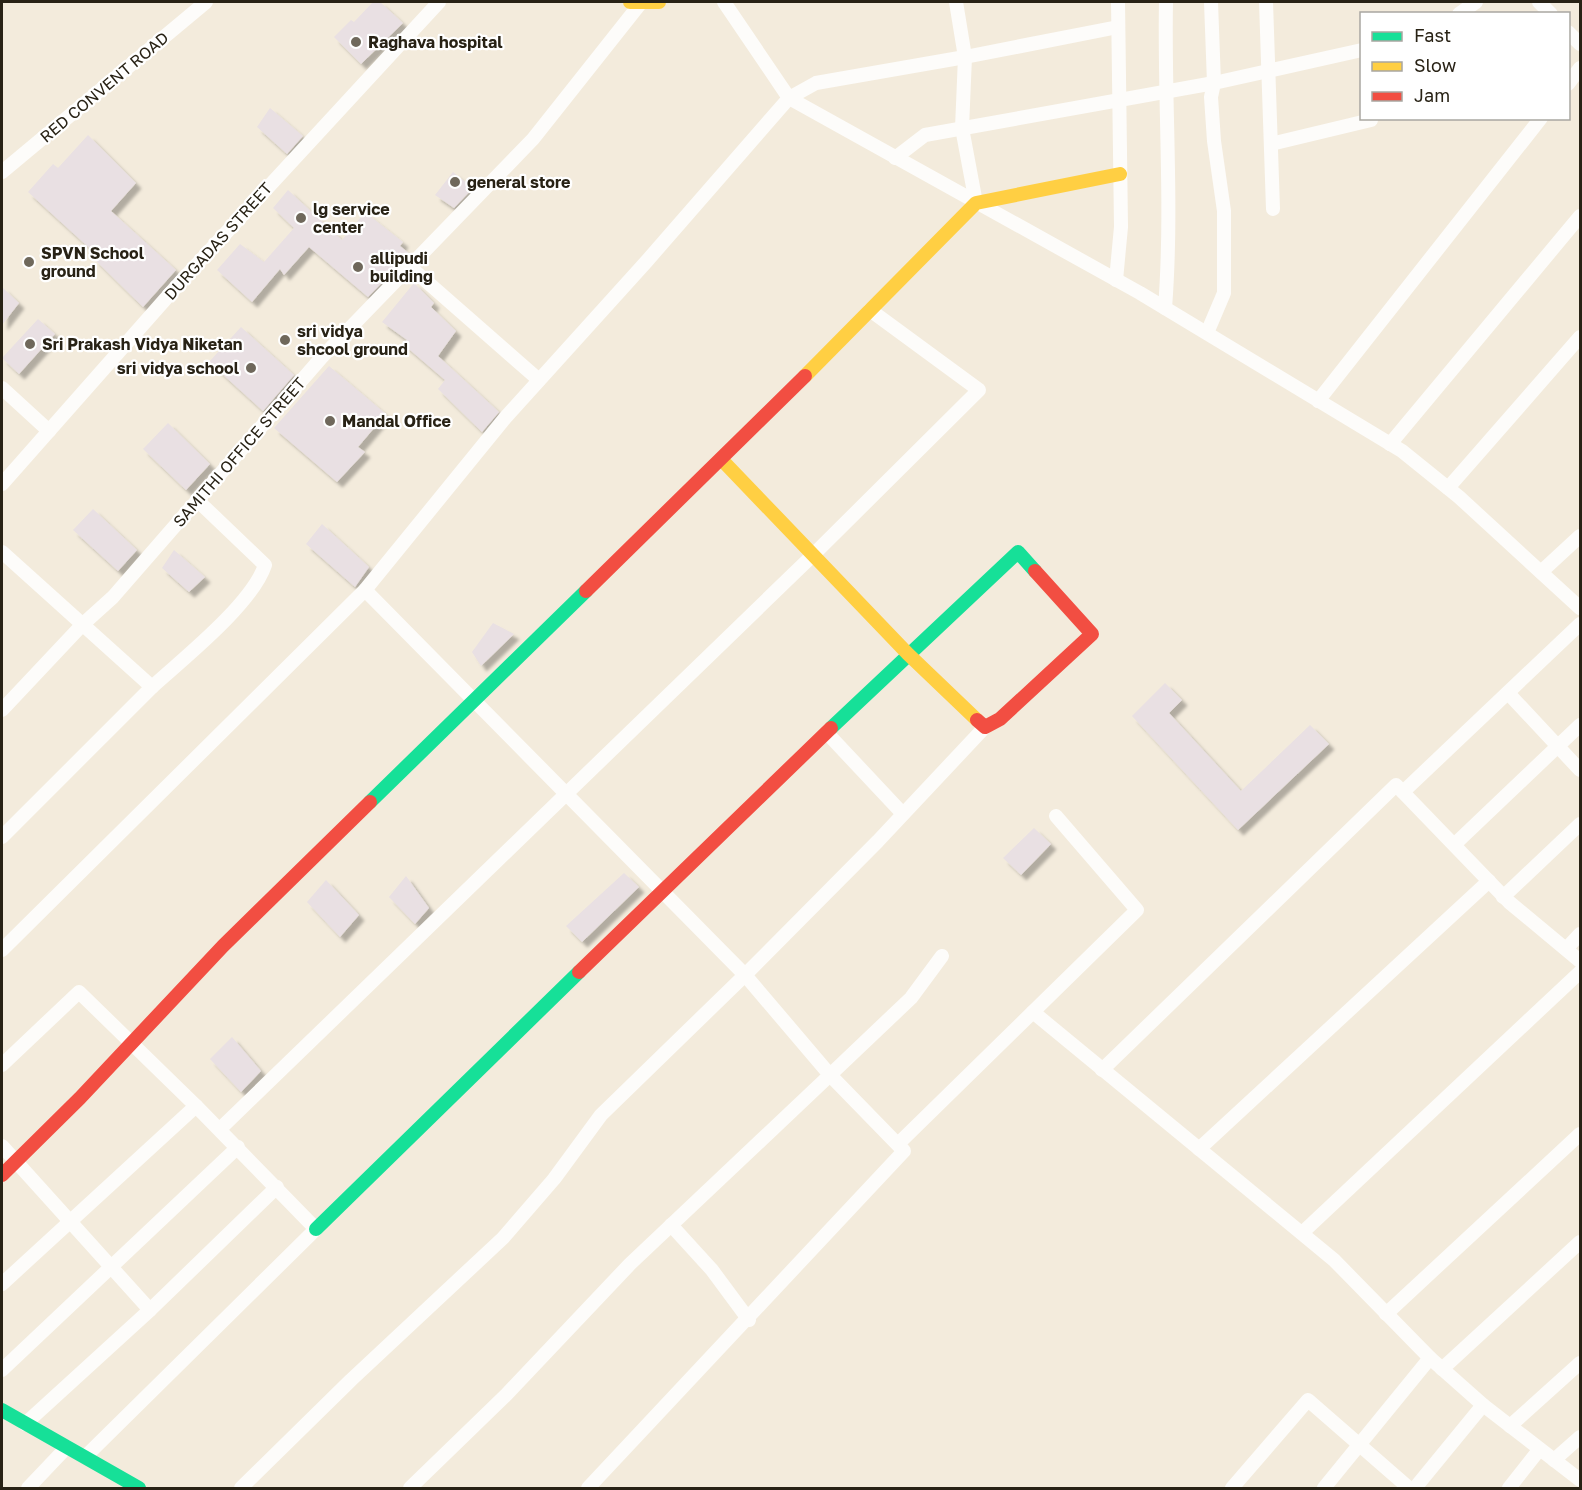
<svg xmlns="http://www.w3.org/2000/svg" width="1582" height="1490" font-family="'Golos Text',sans-serif">
	<style>
		.building { fill: #e9e0e3; filter: url(#shadow) }
		.lines { fill: none; stroke-linecap: round; stroke-linejoin: round }
		.street { stroke: #fdfcfa; stroke-width: 14 }
		.fast { stroke: #16e098; stroke-width: 14 }
		.slow { stroke: #ffcf43; stroke-width: 14 }
		.jam { stroke: #f24e42; stroke-width: 14 }
		.poi-dot { fill: #6f685b; stroke: #fff; stroke-width: 2 }
		.labels { text-anchor: middle; stroke-width: 4.5; stroke-linejoin: round; paint-order: stroke }
		.poi-label { font-size: 16px; font-weight: bold; fill: #282215; stroke: #fff; text-anchor: start }
		.street-label { font-size: 16px; fill: #282215; stroke: #fff }
	</style>
	<defs>
		<filter id="shadow"><feDropShadow dx="5.5" dy="5.5" stdDeviation="1.5" flood-color="#0004"/></filter>
	</defs>
	<rect width="100%" height="100%" fill="#f3ebdc"/>
	<g class="building">
		<polygon points="373,2 380,2 403,23 361,64 334,37 351,20 354,22"/>
		<polygon points="270,108 303,136 287,154 257,127"/>
		<polygon points="88,135 136,183 111,211 176,270 143,307 94,259 97,255 28,192 53,164 58,168"/>
		<polygon points="453,172 473,188 454,208 435,195"/>
		<polygon points="288,190 342,240 365,212 403,242 400,246 410,254 368,297 309,247 284,275 280,269 252,302 217,270 240,244 264,262 294,228 273,208"/>
		<polygon points="414,283 434,303 431,307 456,331 438,356 499,412 482,432 438,389 445,380 403,344 407,340 382,322"/>
		<polygon points="2,287 19,303 2,325"/>
		<polygon points="38,319 55,334 19,374 2,358"/>
		<polygon points="241,327 294,375 263,411 209,362"/>
		<polygon points="329,366 386,414 358,447 365,452 337,482 274,428"/>
		<polygon points="168,423 210,464 186,490 143,449"/>
		<polygon points="93,509 137,550 118,571 73,530"/>
		<polygon points="322,524 369,567 355,587 306,544"/>
		<polygon points="174,550 205,577 189,592 162,568"/>
		<polygon points="493,623 514,634 481,666 472,652"/>
		<polygon points="1165,683 1182,700 1169,713 1241,791 1310,725 1329,744 1238,830 1132,716"/>
		<polygon points="1034,828 1051,844 1021,875 1003,858"/>
		<polygon points="624,873 639,887 582,942 566,926"/>
		<polygon points="406,876 429,908 415,924 389,897"/>
		<polygon points="326,880 359,915 340,937 307,902"/>
		<polygon points="232,1037 261,1071 241,1092 210,1059"/>
	</g>
	<g class="lines">
		<g class="street">
			<polyline points="724,2 789,98 1140,293 1402,451 1459,497 1580,608"/>
			<polyline points="1266,2 1273,209"/>
			<polyline points="1539,2 1551,14"/>
			<polyline points="1459,14 1476,2"/>
			<polyline points="1568,32 1580,44"/>
			<polyline points="1568,84 1580,68"/>
			<polyline points="1271,144 1371,120"/>
			<polyline points="895,158 925,135 1214,83 1362,50"/>
			<polyline points="2,172 206,2"/>
			<polyline points="976,203 962,128 965,57 1118,27"/>
			<polyline points="409,266 539,380"/>
			<polyline points="1116,280 1121,227 1118,2"/>
			<path d="M 1165,308 C 1173,206 1164,104 1166,2"/>
			<polyline points="1207,333 1224,293 1224,211 1214,141 1211,97 1214,83 1211,2"/>
			<polyline points="2,388 49,431"/>
			<polyline points="1318,401 1541,118"/>
			<polyline points="1390,444 1580,216"/>
			<polyline points="2,484 176,287 439,2"/>
			<polyline points="1448,488 1580,337"/>
			<polyline points="2,552 152,687 2,837"/>
			<polyline points="1541,572 1580,536"/>
			<path d="M 152,687 C 184,658 252,604 265,565 L 197,500"/>
			<polyline points="1508,693 1580,770"/>
			<polyline points="2,710 82,625 113,597 322,357 533,139 640,4"/>
			<polyline points="827,733 903,814"/>
			<polyline points="1403,792 1580,624"/>
			<polyline points="1455,844 1580,725"/>
			<polyline points="1503,897 1580,824"/>
			<polyline points="1566,949 1580,934"/>
			<polyline points="2,950 365,590 505,418 646,262 789,98 816,83 965,57 956,2"/>
			<polyline points="1033,1012 1334,1260 1430,1358 1483,1405 1580,1480"/>
			<polyline points="2,1065 79,992 196,1106 2,1284"/>
			<polyline points="1102,1070 1396,785 1509,902 1580,961"/>
			<polyline points="221,1128 813,555 979,390 870,310"/>
			<polyline points="898,1144 1137,910 1056,816"/>
			<polyline points="2,1146 150,1310 25,1424"/>
			<polyline points="1199,1149 1489,881"/>
			<polyline points="671,1225 712,1270 749,1320"/>
			<polyline points="1302,1233 1580,972"/>
			<polyline points="150,1310 277,1187"/>
			<polyline points="1386,1314 1580,1134"/>
			<polyline points="1442,1369 1580,1242"/>
			<polyline points="2,1370 238,1147"/>
			<polyline points="1510,1426 1580,1363"/>
			<polyline points="85,1457 316,1229 196,1106"/>
			<polyline points="1554,1460 1580,1437"/>
			<polyline points="28,1488 67,1447"/>
			<polyline points="241,1488 351,1380 503,1238 554,1179 601,1115 745,975 365,590"/>
			<polyline points="410,1488 506,1395 630,1264 830,1075 745,975 878,841 985,727"/>
			<polyline points="588,1488 904,1151 830,1075 911,998 942,956"/>
			<polyline points="1232,1488 1308,1400 1409,1488"/>
			<polyline points="1324,1488 1430,1358"/>
			<polyline points="1415,1488 1483,1405"/>
			<polyline points="1509,1488 1539,1450"/>
		</g>
		<g class="fast">
			<polyline points="831,728 1018,552 1035,571"/>
			<polyline points="370,802 586,591"/>
			<polyline points="316,1229 579,972"/>
			<polyline points="2,1410 139,1488"/>
		</g>
		<g class="slow">
			<polyline points="630,2 659,2"/>
			<polyline points="805,376 976,203 1120,174"/>
			<polyline points="721,459 908,654 977,720"/>
		</g>
		<g class="jam">
			<polyline points="586,591 805,376"/>
			<polyline points="977,720 985,727 1000,719 1092,634 1035,571"/>
			<polyline points="579,972 831,728"/>
			<polyline points="2,1175 80,1098 223,946 370,802"/>
		</g>
	</g>
	<g class="poi-dot">
		<circle cx="356" cy="42" r="6"/>
		<circle cx="455" cy="182" r="6"/>
		<circle cx="301" cy="218" r="6"/>
		<circle cx="29" cy="262" r="6"/>
		<circle cx="358" cy="267" r="6"/>
		<circle cx="285" cy="340" r="6"/>
		<circle cx="30" cy="344" r="6"/>
		<circle cx="251" cy="368" r="6"/>
		<circle cx="330" cy="421" r="6"/>
	</g>
	<g class="labels">
		<g class="poi-label">
			<text x="368" y="48">Raghava hospital</text>
			<text x="467" y="188">general store</text>
			<text x="313" y="215">lg service<tspan x="313" dy="18">center</tspan></text>
			<text x="41" y="259">SPVN School<tspan x="41" dy="18">ground</tspan></text>
			<text x="370" y="264">allipudi<tspan x="370" dy="18">building</tspan></text>
			<text x="297" y="337">sri vidya<tspan x="297" dy="18">shcool ground</tspan></text>
			<text x="42" y="350">Sri Prakash Vidya Niketan</text>
			<text x="239" y="374" text-anchor="end">sri vidya school</text>
			<text x="342" y="427">Mandal Office</text>
		</g>
		<g class="street-label">
			<text transform="translate(104 87) rotate(-40)" y="6">RED CONVENT ROAD</text>
			<text transform="translate(218 241) rotate(-48)" y="6">DURGADAS STREET</text>
			<text transform="translate(239 452) rotate(-49)" y="6">SAMITHI OFFICE STREET</text>
		</g>
	</g>
	<rect width="1582" height="1490" fill="none" stroke="#282215" stroke-width="6"/>
	<rect x="1360" y="12" width="210" height="108" fill="#ffffff" stroke="#a9a7a1" stroke-width="1.5"/>
	<rect x="1372" y="32" width="30" height="9" fill="#16e098" stroke="#a9a7a1" stroke-width="1.5"/>
	<text x="1414" y="42" font-size="18" fill="#282215">Fast</text>
	<rect x="1372" y="62" width="30" height="9" fill="#ffcf43" stroke="#a9a7a1" stroke-width="1.5"/>
	<text x="1414" y="72" font-size="18" fill="#282215">Slow</text>
	<rect x="1372" y="92" width="30" height="9" fill="#f24e42" stroke="#a9a7a1" stroke-width="1.5"/>
	<text x="1414" y="102" font-size="18" fill="#282215">Jam</text>
</svg>
